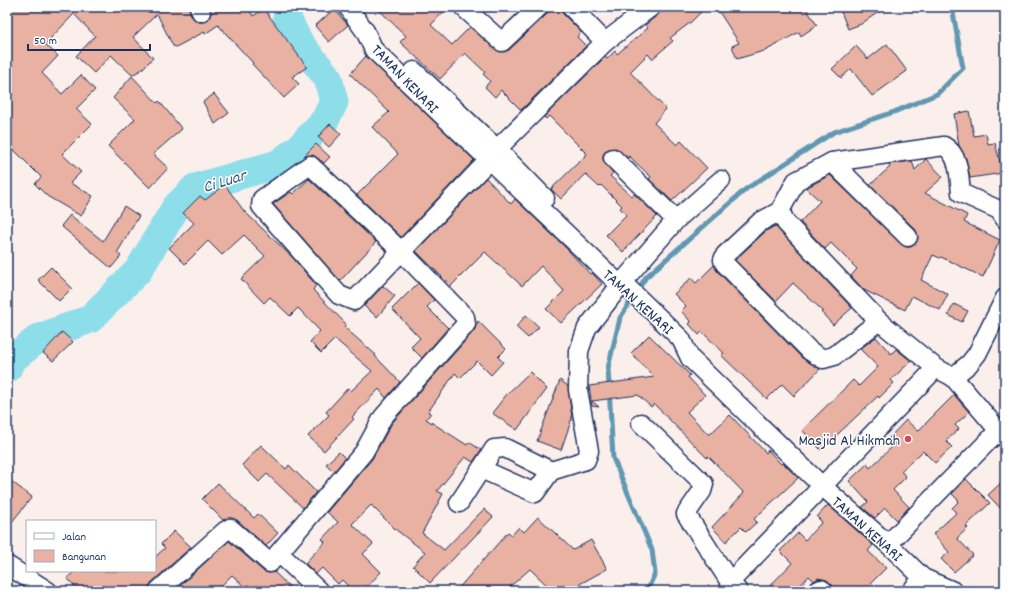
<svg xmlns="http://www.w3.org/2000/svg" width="1012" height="598" font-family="Dekko,sans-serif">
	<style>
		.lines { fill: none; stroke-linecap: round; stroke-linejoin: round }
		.stream { stroke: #6098b2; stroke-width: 5 }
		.river { stroke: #8edeea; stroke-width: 29 }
		.building { fill: #e9b1a1; stroke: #1b2f5e }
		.street-casing { stroke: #1b2f5e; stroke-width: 21 }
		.street { stroke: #fff; stroke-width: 18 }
		.poi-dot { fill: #d1495b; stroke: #fff; stroke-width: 1.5 }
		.labels { text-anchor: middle; stroke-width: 3; stroke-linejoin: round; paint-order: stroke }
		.street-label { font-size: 16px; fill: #1b2f5e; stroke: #fff }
		.poi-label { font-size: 16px; fill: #1b2f5e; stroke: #fff; text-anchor: end }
		.water-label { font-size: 17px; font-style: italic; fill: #385b81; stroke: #fff }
	</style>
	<rect width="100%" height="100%" fill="#fbefec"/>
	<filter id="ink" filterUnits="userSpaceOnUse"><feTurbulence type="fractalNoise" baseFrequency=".025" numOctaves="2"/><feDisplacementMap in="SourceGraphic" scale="8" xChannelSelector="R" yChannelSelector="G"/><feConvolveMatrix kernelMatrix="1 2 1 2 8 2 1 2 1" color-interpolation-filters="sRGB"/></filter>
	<g filter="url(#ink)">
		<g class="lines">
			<polyline class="stream" points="647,591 655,573 652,550 613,458 608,368 620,318 646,277 746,189 834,132 894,112 937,94 963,68 952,7"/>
			<polyline class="river" points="7,369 11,360 39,338 90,319 138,271 176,207 195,188 278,164 299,148 325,120 334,102 328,78 300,44 287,19 288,7"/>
		</g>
		<g class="building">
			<polygon points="7,7 189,7 191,16 200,22 205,22 211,13 222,7 248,7 253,16 264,9 307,67 292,77 299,84 284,98 252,64 253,63 218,25 205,34 204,32 176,47 173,46 157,14 133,37 153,58 141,70 132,75 111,55 94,73 76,56 95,36 74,14 45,44 58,56 42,73 62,94 81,75 95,90 76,109 92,124 62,154 81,172 70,183 93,196 81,216 47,196 35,184 41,177 7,143"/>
			<polygon points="376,7 448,7 431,25 452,45 470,27 500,52 509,50 546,15 549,7 561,7 563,14 581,32 577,37 586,46 521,110 501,90 495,97 485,87 490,81 483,74 485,72 465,53 440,79 400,42 406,36"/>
			<polygon points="661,7 706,7 691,22 670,38 673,41 652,59 648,54 630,72 666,109 654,123 677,145 681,141 707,168 672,201 649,179 651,177 629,156 628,158 616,148 606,150 603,155 603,160 613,173 610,176 632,196 634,194 657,216 623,252 606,235 626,215 620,208 622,206 601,185 599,187 585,174 561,199 551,189 587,154 549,116 546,119 544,117 605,57 607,59 615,51 617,54 648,28 645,25 658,15"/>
			<polygon points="716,7 805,7 817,25 801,36 799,32 767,50 737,59 732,46 739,43"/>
			<polygon points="839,7 886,7 861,24 848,29"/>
			<polygon points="334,9 348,25 329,42 315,26"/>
			<polygon points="887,44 907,71 872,96 851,69 841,78 832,69 856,46 868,59"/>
			<polygon points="366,56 474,160 401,237 357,195 398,154 372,127 389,112 350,74"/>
			<polygon points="132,76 157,103 159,101 182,129 153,154 168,168 150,188 108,146 135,119 113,98"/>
			<polygon points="214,94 229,113 215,124 203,102"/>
			<polygon points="969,111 974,136 986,134 988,144 995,143 1003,173 970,178 966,158 959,146 954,114"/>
			<polygon points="330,124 341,134 329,147 318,137"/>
			<polygon points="316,144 330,157 324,163 313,155 304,156"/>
			<polygon points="926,159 943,177 925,193 967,215 964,222 1000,240 983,277 941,257 940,258 933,255 921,280 948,294 940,310 912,296 905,310 864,290 851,276 857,269 831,243 825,249 800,222 820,201 806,188 830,175 901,244 906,247 911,247 918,239 916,230 870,185 890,167 889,164 912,161 915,170"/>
			<polygon points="486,178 511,204 515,199 568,250 590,274 592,273 602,284 561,323 546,309 564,291 541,266 522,286 485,252 451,286 416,251"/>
			<polygon points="309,179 376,242 340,281 273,204 291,192 293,194"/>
			<polygon points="225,185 244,211 293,258 316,285 313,290 346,324 344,327 376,355 375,356 400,382 386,398 379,389 352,417 354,419 324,451 308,436 329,415 326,412 348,388 351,391 372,371 335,339 321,353 310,342 320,331 298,308 290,316 270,297 264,303 241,279 265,256 244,235 222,255 208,241 185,264 169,248 194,223 183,213 200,196 205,200"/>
			<polygon points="124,206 139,216 117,253 121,256 111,268 61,226 70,215 103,241"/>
			<polygon points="775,226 852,308 833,325 821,312 823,311 793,283 776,301 735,260 766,231"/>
			<polygon points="714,265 717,271 802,358 820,369 794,396 782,384 767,399 721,355 724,353 702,332 699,335 689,324 691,322 681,311 686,306 674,294 691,278 696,283"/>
			<polygon points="51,267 72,288 59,301 38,280"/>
			<polygon points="418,283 434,300 427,307 448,328 422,358 411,347 420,338 392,309"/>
			<polygon points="383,286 395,296 377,317 364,306"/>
			<polygon points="954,304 968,311 962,322 948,315"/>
			<polygon points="526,315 539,327 528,338 516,327"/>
			<polygon points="478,321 506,349 498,357 503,362 491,375 477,361 460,378 455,373 428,412 431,413 426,419 467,445 469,442 481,450 473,462 465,457 437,491 443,494 422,533 444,550 484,509 493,517 430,583 413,566 425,552 395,529 371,505 352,524 373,544 363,554 381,572 363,591 353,591 342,580 338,584 322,568 316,574 305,563 325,542 322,539 338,522 327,512 372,459 392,423 474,331"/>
			<polygon points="62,332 73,342 53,361 43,353"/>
			<polygon points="649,335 690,375 688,377 705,395 687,412 709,435 730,415 766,453 768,450 781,464 783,463 798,478 754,519 757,522 746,532 741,527 726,542 712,527 744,493 708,456 707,458 654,404 651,407 638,395 592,401 599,407 592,406 589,386 654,377 631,353"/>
			<polygon points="876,337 891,354 896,349 911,361 891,380 894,383 879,398 878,396 821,450 802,430 853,380 859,386 878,367 860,349"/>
			<polygon points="530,372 547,389 517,430 492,413 507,394"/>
			<polygon points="560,380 568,386 572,418 561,450 537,441"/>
			<polygon points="954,395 969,412 955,425 959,429 946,441 952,447 935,463 923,451 901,471 906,477 893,490 909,507 897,520 885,508 875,518 862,507 868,502 849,481 867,464 870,468 895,444 889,438 906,420 918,431"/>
			<polygon points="261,445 286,469 289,465 316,492 303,508 267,474 259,482 242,465"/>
			<polygon points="339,452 345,458 334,472 326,464"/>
			<polygon points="7,478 32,497 7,528"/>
			<polygon points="966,479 990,503 966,526 968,528 957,538 973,555 954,572 941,559 949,552 933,534 956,513 952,508 959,501 952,494"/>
			<polygon points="1005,479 1005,513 988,495"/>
			<polygon points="218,483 254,518 258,514 278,533 266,546 237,520 230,518 223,520 202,499"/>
			<polygon points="828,505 873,545 868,551 886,568 871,583 879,591 834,591 833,586 827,580 818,578 814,581 809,576 795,591 765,591 792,563 780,551 798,533 805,540 822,522 817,517"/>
			<polygon points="538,517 573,550 591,540 607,569 567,591 553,591 530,569 505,591 456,591 508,532 512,535 519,527 524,532"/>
			<polygon points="174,531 191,547 151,583 148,591 79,591 67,578 75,571 155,571 155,557 165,548 161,544"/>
			<polygon points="229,541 263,571 268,573 274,572 294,591 249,591 232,575 216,591 174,591"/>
		</g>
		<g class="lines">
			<defs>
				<g id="street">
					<polyline points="199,7 201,12"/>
					<polyline points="348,7 365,31 374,50 620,285 626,286 681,339 690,358 822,486 888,544 923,578 953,591"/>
					<polyline points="463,7 502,42 539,7"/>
					<polyline points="605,42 651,7"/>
					<polyline points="414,71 497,149 545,198"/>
					<polyline points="497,149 605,42 571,7"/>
					<polyline points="613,158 676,220"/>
					<polyline points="832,162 908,237"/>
					<polyline points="780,211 760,222 725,255 723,260 725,264 810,351 823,359 834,356 879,321"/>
					<polyline points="936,368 953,377 969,364 977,354 1005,298"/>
					<polyline points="953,377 1005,438"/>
					<polyline points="641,423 704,484 702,491 686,514 730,582"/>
					<polyline points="481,469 535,493 551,471 586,460 589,451 578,390 579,351 587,328 625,279 676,220 721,180"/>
					<polyline points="459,503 494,449 505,448 551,471"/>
					<polyline points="888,544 999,430"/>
					<polyline points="279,553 319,591"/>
					<polyline points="7,565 48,591"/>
					<polyline points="158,591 225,531 230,528 270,563 364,452 383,417 466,324 465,317 401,251 310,165 262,199 261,206 339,295 354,301 488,161"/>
					<path d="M 738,591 L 730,582 L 936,368 L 879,321 L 786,223 L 780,211 L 796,181 L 832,162 L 944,146 C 960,155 959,177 961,193 L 999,210 L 1005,219"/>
					<polyline points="817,591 821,589 824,591"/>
					<polyline points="911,591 923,578"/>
				</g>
			</defs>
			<use href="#street" class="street-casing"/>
			<use href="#street" class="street"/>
		</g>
	</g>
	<circle class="poi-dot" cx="908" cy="439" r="4"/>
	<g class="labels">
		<g class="street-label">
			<text transform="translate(406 78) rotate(46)" y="6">TAMAN KENARI</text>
			<text transform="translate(639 301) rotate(42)" y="6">TAMAN KENARI</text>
			<text transform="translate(868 528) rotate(42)" y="6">TAMAN KENARI</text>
		</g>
		<g class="poi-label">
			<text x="900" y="445">Masjid Al Hikmah</text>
		</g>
		<g class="water-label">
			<text transform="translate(224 180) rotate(-17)" y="6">Ci Luar</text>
		</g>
	</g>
	<rect width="1012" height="598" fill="none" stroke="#fff" stroke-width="24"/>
	<rect x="12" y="12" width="988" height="574" fill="none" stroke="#1b2f5e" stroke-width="1.5" filter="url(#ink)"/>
	<rect x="26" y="520" width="130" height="52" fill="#ffffff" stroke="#a4acbf"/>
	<rect x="34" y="533" width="20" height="6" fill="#ffffff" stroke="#a4acbf"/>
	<text x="62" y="540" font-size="12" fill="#1b2f5e">Jalan</text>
	<rect x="34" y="550" width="20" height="12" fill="#e9b1a1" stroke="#a4acbf"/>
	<text x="62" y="560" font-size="12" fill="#1b2f5e">Bangunan</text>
	<path d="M28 44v6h122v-6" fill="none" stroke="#1b2f5e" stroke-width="2"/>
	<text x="34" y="44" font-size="12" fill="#1b2f5e" stroke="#ffffff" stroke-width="3" paint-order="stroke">50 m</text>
</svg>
